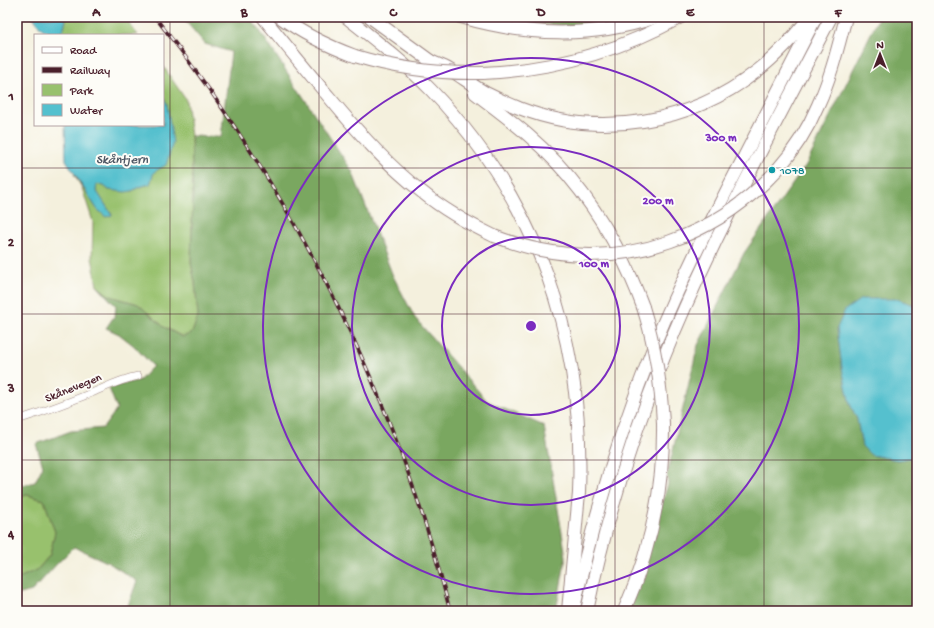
<svg xmlns="http://www.w3.org/2000/svg" width="934" height="628" font-family="'Gochi Hand',sans-serif">
	<style>
		.green { fill: #98c16d; stroke: #71704c }
		.forest { fill: #7aa760; stroke: #626346 }
		.water { fill: #54c0ce; stroke: #4f707c }
		.lines { fill: none; stroke-linecap: round; stroke-linejoin: round }
		.street-casing { stroke: #9f8884; stroke-width: 8 }
		.highway-casing { stroke: #9f8884; stroke-width: 14 }
		.street { stroke: #fff; stroke-width: 7 }
		.highway { stroke: #fff; stroke-width: 12 }
		.rail-casing { stroke: #4a1f2b; stroke-width: 3.5 }
		.rail { stroke: #fdfcf7; stroke-width: 2; stroke-dasharray: 6; stroke-linecap: butt }
		.highway-bridge-casing { stroke: #9f8884; stroke-width: 14; stroke-linecap: butt }
		.highway-bridge { stroke: #fff; stroke-width: 12 }
		.grid { fill: none; stroke: #4a1f2b; stroke-width: 1; stroke-opacity: 0.55 }
		.ring { fill: none; stroke: #7b2cbf; stroke-width: 2 }
		.culture-dot { fill: #0f9aa8; stroke: #fdfcf7; stroke-width: 1.5 }
		.labels { text-anchor: middle; stroke-width: 4; stroke-linejoin: round; paint-order: stroke }
		.culture-label { font-size: 12px; fill: #0d838f; stroke: #fdfcf7; text-anchor: start }
		.street-label { font-size: 12px; fill: #4a1f2b; stroke: #fdfcf7 }
		.water-label { font-size: 13px; font-style: italic; fill: #4e5764; stroke: #fdfcf7 }
		.centre { fill: #7b2cbf; stroke: #fdfcf7; stroke-width: 2 }
		.ring-label { font-size: 12px; text-anchor: middle; font-weight: bold; fill: #7b2cbf; stroke: #fdfcf7; stroke-width: 4; stroke-linejoin: round; paint-order: stroke }
		.neatline { fill: none; stroke: #4a1f2b; stroke-width: 1.5 }
		.grid-label { font-size: 13px; text-anchor: middle; font-weight: bold; fill: #4a1f2b }
	</style>
	<rect width="100%" height="100%" fill="#fdfcf7"/>
	<filter id="ink" filterUnits="userSpaceOnUse"><feTurbulence type="fractalNoise" baseFrequency=".025" numOctaves="2"/><feDisplacementMap in="SourceGraphic" scale="8" xChannelSelector="R" yChannelSelector="G"/><feConvolveMatrix kernelMatrix="1 2 1 2 8 2 1 2 1" color-interpolation-filters="sRGB"/></filter>
	<filter id="wash" filterUnits="userSpaceOnUse"><feTurbulence type="fractalNoise" baseFrequency=".012" numOctaves="4" result="noise"/><feDisplacementMap in="SourceGraphic" scale="16" xChannelSelector="R" yChannelSelector="G"/><feGaussianBlur stdDeviation="0.9" result="paint"/><feColorMatrix in="noise" values="0 0 0 0 0 0 0 0 0 0 0 0 0 0 0 0 0 1.4 0 .05"/><feComposite in="paint" operator="in"/></filter>
	<g filter="url(#wash)">
		<rect width="100%" height="100%" fill="#f4f0dd"/>
		<g class="green">
			<polygon points="64,17 124,17 138,35 56,35 63,30 66,20"/>
			<polygon points="163,66 186,100 191,136 193,194 191,263 195,282 198,316 192,333 183,337 164,327 138,304 110,296 97,286 92,257 93,222 82,188 74,174 97,209 106,217 112,215 96,190 96,184 104,186 109,190 132,191 139,187 150,184 154,172 167,104 163,96"/>
			<polygon points="27,495 44,500 55,532 50,555 38,569 17,579 17,498"/>
		</g>
		<g class="forest">
			<polygon points="182,17 248,17 258,28 352,171 393,276 415,318 487,401 544,426 566,557 556,611 126,611 137,581 107,562 74,547 56,565 32,591 17,595 17,579 38,569 50,555 55,532 44,500 27,495 17,498 17,487 35,482 43,466 36,444 71,431 103,428 117,409 109,388 140,380 153,366 133,345 119,334 106,328 115,315 116,306 98,287 110,296 138,304 164,327 182,337 192,333 198,316 195,282 191,263 193,194 191,136 221,137 231,52 205,44"/>
			<polygon points="478,17 624,17 586,25 585,27 487,20"/>
			<polygon points="879,17 917,17 917,306 897,299 837,328 842,368 850,404 857,419 862,446 871,455 898,460 917,457 917,611 629,611 668,484 667,475 698,345 744,253 806,165"/>
		</g>
		<g class="water">
			<polygon points="33,17 64,17 66,20 63,30 57,35 53,35 41,28"/>
			<polygon points="163,96 167,104 173,143 166,165 154,172 150,184 139,187 132,191 125,192 109,190 104,186 97,184 96,190 112,215 106,217 97,209 66,160 65,125 163,125"/>
			<polygon points="861,299 897,299 917,306 917,457 898,460 871,455 862,446 857,419 850,404 842,368 837,328 845,310"/>
		</g>
	</g>
	<g filter="url(#ink)">
		<g class="lines">
			<defs>
				<path id="street" d="M 17,420 C 43,412 69,402 94,392 C 108,386 122,379 138,376"/>
				<g id="highway">
					<path d="M 263,17 C 285,44 306,70 329,97 C 357,131 387,165 422,192 C 444,210 469,224 494,236"/>
					<path d="M 280,17 C 303,34 328,46 355,56"/>
					<path d="M 346,17 C 375,40 405,63 431,90 C 538,201 585,339 579,493 L 568,611"/>
					<polyline points="370,17 436,65"/>
					<path d="M 461,17 C 528,36 590,39 657,17"/>
					<path d="M 430,61 C 437,64 444,66 450,70 C 462,77 473,86 486,93 C 496,98 507,103 519,108 C 599,139 690,124 757,71 C 777,56 794,36 810,17"/>
					<path d="M 483,73 C 552,70 620,51 681,17"/>
					<path d="M 475,93 C 493,107 511,120 528,135 C 581,181 619,241 643,307"/>
					<path d="M 777,170 C 794,151 808,129 818,105 C 831,77 838,47 846,17"/>
					<path d="M 574,608 C 593,518 621,429 655,343 C 681,280 712,218 744,157 C 768,110 792,64 816,17"/>
					<path d="M 587,611 C 605,524 631,439 664,357 C 711,240 773,129 831,17"/>
					<path d="M 624,611 C 651,550 664,489 663,423"/>
				</g>
			</defs>
			<use href="#street" class="street-casing"/>
			<use href="#highway" class="highway-casing"/>
			<use href="#street" class="street"/>
			<use href="#highway" class="highway"/>
			<defs>
				<path id="rail" d="M 155,17 C 293,191 396,396 450,611"/>
			</defs>
			<use href="#rail" class="rail-casing"/>
			<use href="#rail" class="rail"/>
			<defs>
				<g id="highway-bridge">
					<path d="M 355,56 C 398,69 439,74 483,73"/>
					<path d="M 494,236 C 510,242 525,247 541,250 C 630,268 716,236 777,170"/>
					<path d="M 643,307 C 655,345 661,383 663,423"/>
				</g>
			</defs>
			<use href="#highway-bridge" class="highway-bridge-casing"/>
			<use href="#highway-bridge" class="highway-bridge"/>
		</g>
	</g>
	<path class="grid" d="M 170,17 L 170,611M 319,17 L 319,611M 467,17 L 467,611M 615,17 L 615,611M 764,17 L 764,611M 17,168 L 917,168M 17,314 L 917,314M 17,460 L 917,460"/>
	<g class="ring">
		<circle cx="531" cy="326" r="89"/>
		<circle cx="531" cy="326" r="179"/>
		<circle cx="531" cy="326" r="268"/>
	</g>
	<circle class="culture-dot" cx="772" cy="170" r="4"/>
	<g class="labels">
		<g class="culture-label">
			<text x="780" y="174">1078</text>
		</g>
		<g class="street-label">
			<text transform="translate(73 387) rotate(-22)" y="4">Skånevegen</text>
		</g>
		<g class="water-label">
			<text x="122" y="163">Skåntjern</text>
		</g>
	</g>
	<circle cx="531" cy="326" r="6" class="centre"/>
	<g class="ring-label">
		<text x="721" y="141">300 m</text>
		<text x="658" y="204">200 m</text>
		<text x="594" y="267">100 m</text>
	</g>
	<rect width="934" height="628" fill="none" stroke="#fdfcf7" stroke-width="44"/>
	<rect x="34" y="34" width="130" height="92" fill="#fdfcf7" stroke="#b5a4a5"/>
	<rect x="42" y="47" width="20" height="6" fill="#ffffff" stroke="#b5a4a5"/>
	<text x="70" y="54" font-size="12" fill="#4a1f2b">Road</text>
	<rect x="42" y="67" width="20" height="6" fill="#4a1f2b" stroke="#b5a4a5"/>
	<text x="70" y="74" font-size="12" fill="#4a1f2b">Railway</text>
	<rect x="42" y="84" width="20" height="12" fill="#98c16d" stroke="#b5a4a5"/>
	<text x="70" y="94" font-size="12" fill="#4a1f2b">Park</text>
	<rect x="42" y="104" width="20" height="12" fill="#54c0ce" stroke="#b5a4a5"/>
	<text x="70" y="114" font-size="12" fill="#4a1f2b">Water</text>
	<g transform="translate(880 54)" stroke="#fdfcf7" stroke-width="3" paint-order="stroke">
	<path d="M0-3L7 15L0 10L-7 15Z" fill="#4a1f2b"/>
	<text y="-6" font-size="11" font-weight="bold" text-anchor="middle" fill="#4a1f2b">N</text>
	</g>
	<rect x="22" y="22" width="890" height="584" class="neatline"/>
	<g class="grid-label">
		<text x="96" y="16">A</text>
		<text x="244" y="16">B</text>
		<text x="393" y="16">C</text>
		<text x="541" y="16">D</text>
		<text x="690" y="16">E</text>
		<text x="838" y="16">F</text>
		<text x="11" y="100">1</text>
		<text x="11" y="246">2</text>
		<text x="11" y="392">3</text>
		<text x="11" y="538">4</text>
	</g>
</svg>
